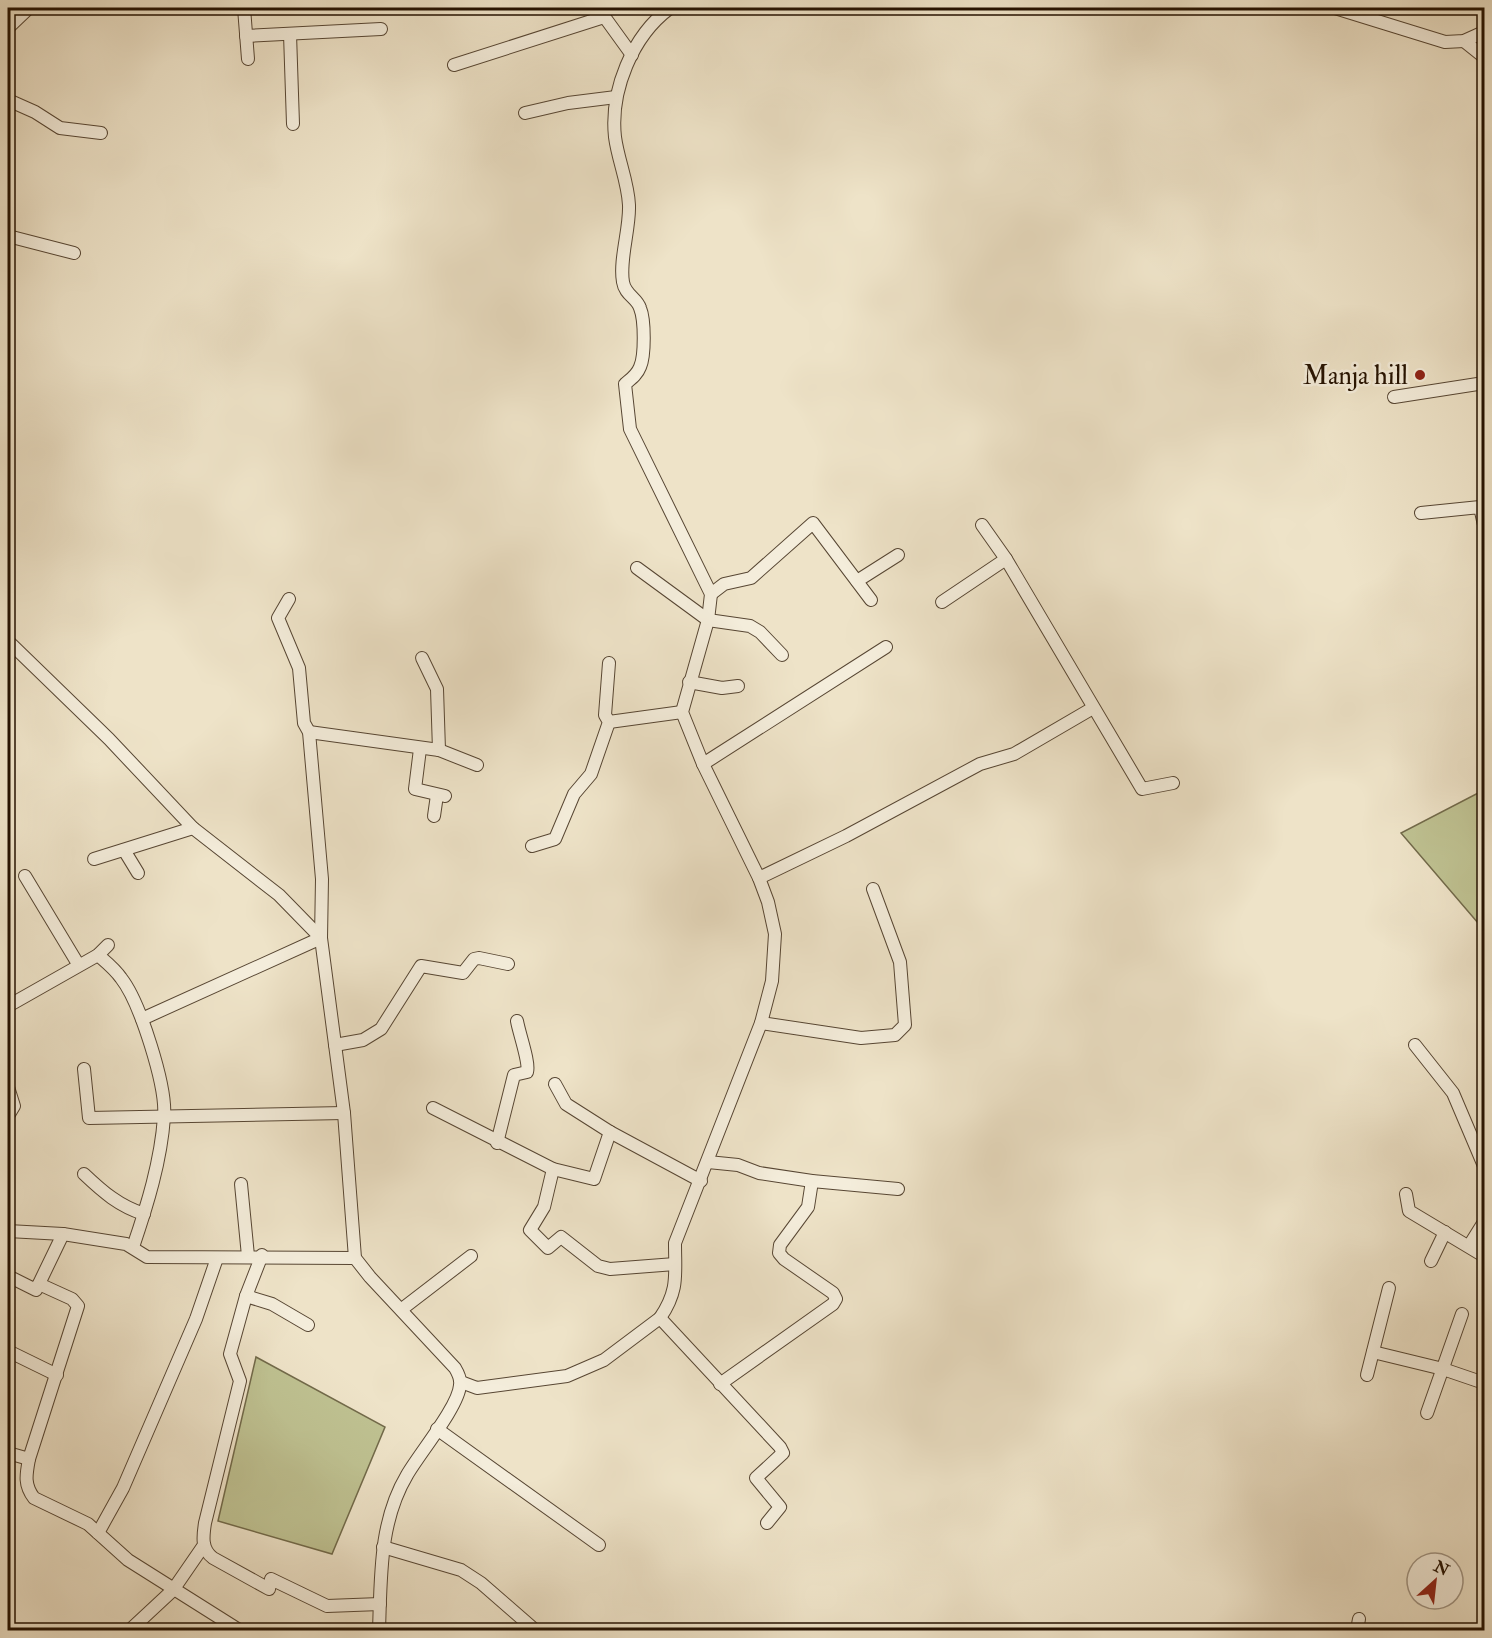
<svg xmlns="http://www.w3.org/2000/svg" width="1492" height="1638" font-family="'IM FELL Double Pica',serif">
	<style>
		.green { fill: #bfc292; stroke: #726a4a; stroke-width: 1.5 }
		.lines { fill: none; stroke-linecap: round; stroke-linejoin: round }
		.minor-casing { stroke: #574633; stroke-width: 14 }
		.minor { stroke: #f4eddb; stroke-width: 12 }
		.poi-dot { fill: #8f2418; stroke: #f4eddb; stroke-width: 2 }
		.labels { text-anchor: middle; stroke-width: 5; stroke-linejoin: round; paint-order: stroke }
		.poi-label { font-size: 26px; fill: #251201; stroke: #f4eddb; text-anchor: end }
	</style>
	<rect width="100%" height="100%" fill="#eee3c8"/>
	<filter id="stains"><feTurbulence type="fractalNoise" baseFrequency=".00333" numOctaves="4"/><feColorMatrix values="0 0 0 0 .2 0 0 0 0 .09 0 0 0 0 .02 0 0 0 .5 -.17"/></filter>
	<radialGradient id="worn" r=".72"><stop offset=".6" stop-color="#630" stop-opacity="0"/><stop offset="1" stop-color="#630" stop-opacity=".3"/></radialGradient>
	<g class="green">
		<polygon points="1482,791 1484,794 1484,930 1401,833"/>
		<polygon points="256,1357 385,1427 332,1554 218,1521"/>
	</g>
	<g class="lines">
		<defs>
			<g id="minor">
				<polyline points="244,8 248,59"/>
				<polyline points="598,8 632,55"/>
				<polyline points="1335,8 1445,42 1464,41 1484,32"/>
				<polyline points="8,28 29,8"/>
				<polyline points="290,34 293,124"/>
				<polyline points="246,36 381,29"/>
				<polyline points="1464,41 1484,57"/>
				<polyline points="454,65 604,17"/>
				<polyline points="8,100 35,112 60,128 101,133"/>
				<polyline points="525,113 568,103 616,97"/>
				<polyline points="8,236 74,253"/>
				<polyline points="1394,397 1484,383"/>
				<polyline points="1421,513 1480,507 1484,525"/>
				<polyline points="982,525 1006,559 1142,789 1173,783"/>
				<polyline points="637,568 708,620 750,626 760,632 782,655"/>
				<polyline points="857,581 898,555"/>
				<polyline points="711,594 724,584 751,578 813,523 871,600"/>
				<polyline points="942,602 1006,559"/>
				<path d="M 8,641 L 109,739 L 193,828 L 279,895 L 321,938 L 344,1113 L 355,1258 L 370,1277 L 455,1368 C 458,1373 461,1379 460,1385 C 459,1406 419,1454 407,1475 C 379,1522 381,1577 379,1630"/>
				<polyline points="422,658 437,689 439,750"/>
				<polyline points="689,682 722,688 738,686"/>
				<polyline points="609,722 682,712"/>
				<polyline points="309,732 439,750 477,765"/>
				<polyline points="420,749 415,789 445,796"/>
				<polyline points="703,764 886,647"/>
				<polyline points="434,816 437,795"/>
				<polyline points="532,846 555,839 574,794 591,774 609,722 605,715 609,663"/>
				<polyline points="124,850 138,873"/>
				<polyline points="94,859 193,828"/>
				<polyline points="25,876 78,964"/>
				<polyline points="759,878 846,836 980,764 1014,754 1093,708"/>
				<path d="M 98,955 C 106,962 115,969 121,978 C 140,1002 167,1087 164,1117 C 161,1161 147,1206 133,1247"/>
				<polyline points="8,1006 98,955 108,945"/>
				<polyline points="142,1019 321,938 322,879 309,732 304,723 299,668 278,618 289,599"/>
				<polyline points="761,1023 861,1038 895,1035 905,1025 900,962 873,889"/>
				<polyline points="335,1045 363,1040 381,1029 421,966 463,973 474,959 479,958 508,964"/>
				<polyline points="1415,1045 1453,1093 1484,1166"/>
				<polyline points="84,1069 89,1118 344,1113"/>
				<polyline points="555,1084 566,1104 610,1132 701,1181"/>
				<polyline points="8,1087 14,1106 8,1116"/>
				<polyline points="433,1108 553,1169 594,1179 610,1132"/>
				<path d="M 497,1143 L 514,1075 L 527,1072 C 530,1063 519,1033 517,1021"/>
				<polyline points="708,1162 738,1165 759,1173 812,1181 898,1189"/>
				<polyline points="553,1169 544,1207 530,1230 548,1248 561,1237 598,1266 610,1269 675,1264"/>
				<path d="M 84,1174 C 103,1192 119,1206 144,1214"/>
				<polyline points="241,1184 248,1256"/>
				<polyline points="1406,1194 1409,1211 1484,1256"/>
				<polyline points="8,1231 63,1234 126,1244 147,1257 355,1258"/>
				<polyline points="1469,1246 1484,1222"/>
				<path d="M 262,1255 L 246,1296 L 230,1354 L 240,1381 L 205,1523 C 203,1536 201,1549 213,1558 L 269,1589 L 271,1579 L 327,1606 L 380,1604"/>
				<polyline points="1431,1261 1445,1232"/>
				<polyline points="8,1276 36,1290 63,1234"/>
				<path d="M 39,1284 L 72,1299 L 78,1306 L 29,1459 C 26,1475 24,1485 34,1498 L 88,1524 L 128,1560 L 239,1630"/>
				<polyline points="246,1296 272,1304 308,1325"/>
				<polyline points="402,1309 471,1256"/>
				<path d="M 660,1318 C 679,1290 675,1275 675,1243 L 761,1023 L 772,981 L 775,934 L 768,902 L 759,878 L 703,764 L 682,712 L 708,620 L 711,594 L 630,429 L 625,384 C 631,379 637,375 640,367 C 645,356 645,320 640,308 C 637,298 625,295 623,282 C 619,260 630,229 629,205 C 628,182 618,160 615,137 C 610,91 632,36 670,8"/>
				<polyline points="8,1351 57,1375"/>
				<polyline points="1373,1352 1443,1369 1484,1383"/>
				<polyline points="1367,1375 1389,1288"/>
				<polyline points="461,1382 477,1388 567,1376 604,1360 660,1318 780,1447 783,1453 756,1478 780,1507 767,1523"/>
				<polyline points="720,1384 833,1304 836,1299 833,1293 784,1259 779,1253 780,1245 808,1207 812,1181"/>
				<polyline points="1427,1413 1462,1314"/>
				<polyline points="437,1429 599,1545"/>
				<polyline points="8,1453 29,1459"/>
				<polyline points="98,1533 123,1488 196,1319 217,1258"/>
				<polyline points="383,1547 461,1570 481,1583 535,1630"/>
				<polyline points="130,1630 173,1590 204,1545"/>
				<polyline points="1357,1630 1359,1619"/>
			</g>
		</defs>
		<use href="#minor" class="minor-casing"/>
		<use href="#minor" class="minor"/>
	</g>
	<circle class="poi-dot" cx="1420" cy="375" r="6"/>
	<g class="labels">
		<g class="poi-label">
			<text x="1408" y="384">Manja hill</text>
		</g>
	</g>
	<rect width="1492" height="1638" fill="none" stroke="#eee3c8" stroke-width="30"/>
	<rect x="9" y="9" width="1474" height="1620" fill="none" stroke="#251201" stroke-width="3"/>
	<rect x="15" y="15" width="1462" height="1608" fill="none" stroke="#251201" stroke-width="1.5"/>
	<g transform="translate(1435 1581) rotate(27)"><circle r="28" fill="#f4eddb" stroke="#a19584" stroke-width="1.5"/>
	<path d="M0-4.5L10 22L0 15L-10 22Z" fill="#8f2418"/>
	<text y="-9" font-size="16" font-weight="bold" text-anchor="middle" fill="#251201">N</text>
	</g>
	<rect width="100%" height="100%" filter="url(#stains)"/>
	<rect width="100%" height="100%" fill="url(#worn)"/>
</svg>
